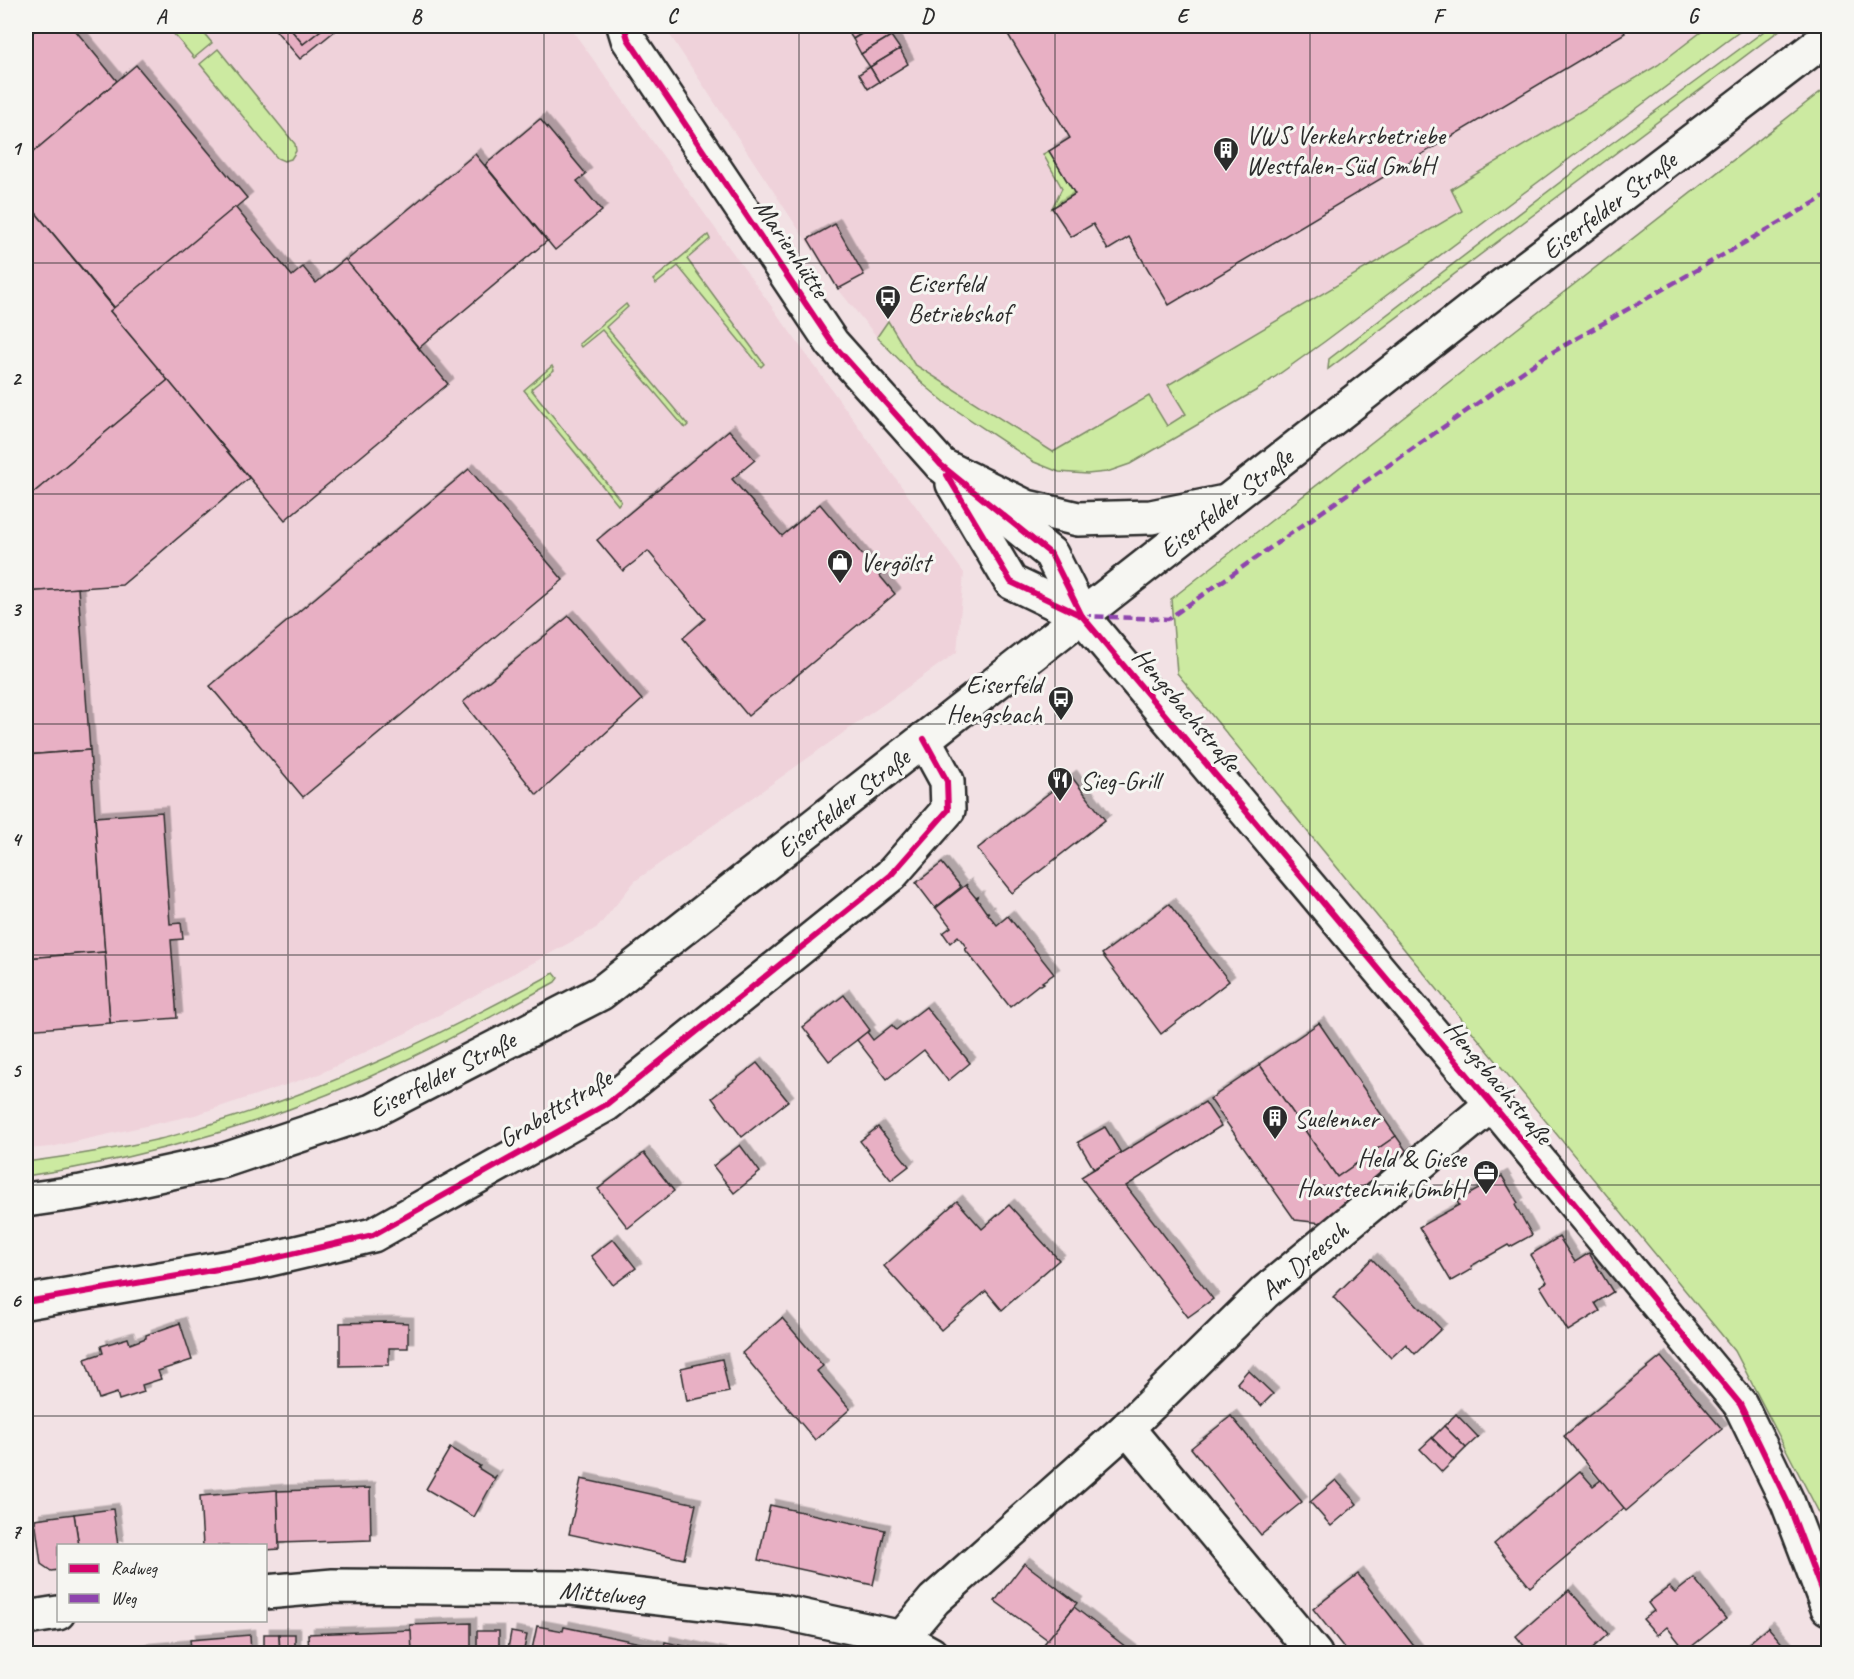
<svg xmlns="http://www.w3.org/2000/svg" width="1854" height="1679" font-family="Caveat,sans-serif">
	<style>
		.built { fill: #efd2da }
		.green { fill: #cceaa1; stroke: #7c8a66; stroke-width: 1.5 }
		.building { fill: #e8b0c4; stroke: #2b2b2b; stroke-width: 1.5; filter: url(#shadow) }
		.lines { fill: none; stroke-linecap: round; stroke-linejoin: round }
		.minor-casing { stroke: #2b2b2b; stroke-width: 38 }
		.tertiary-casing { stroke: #2b2b2b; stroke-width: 38 }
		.secondary-casing { stroke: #2b2b2b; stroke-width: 38 }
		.minor { stroke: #f6f6f2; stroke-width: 33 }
		.tertiary { stroke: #f6f6f2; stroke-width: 33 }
		.secondary { stroke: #f6f6f2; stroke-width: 33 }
		.quiet { stroke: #8e44ad; stroke-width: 4.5; stroke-dasharray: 9 4.5; stroke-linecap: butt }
		.cycleway-casing { stroke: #f6f6f2; stroke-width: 10 }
		.cycleway { stroke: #d6006c; stroke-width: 6 }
		.grid { fill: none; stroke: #2b2b2b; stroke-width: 1.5; stroke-opacity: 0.55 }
		.labels { text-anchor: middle; stroke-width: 6; stroke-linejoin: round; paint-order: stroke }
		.poi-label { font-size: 26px; fill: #2b2b2b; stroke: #f6f6f2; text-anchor: start }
		.street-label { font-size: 26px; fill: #2b2b2b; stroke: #f6f6f2 }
		.neatline { fill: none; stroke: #2b2b2b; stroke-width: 2 }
		.grid-label { font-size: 20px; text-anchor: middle; font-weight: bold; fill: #2b2b2b }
	</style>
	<defs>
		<filter id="shadow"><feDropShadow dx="5.5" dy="-5.5" stdDeviation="0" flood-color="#0004"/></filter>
	</defs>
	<rect width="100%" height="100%" fill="#f2e1e4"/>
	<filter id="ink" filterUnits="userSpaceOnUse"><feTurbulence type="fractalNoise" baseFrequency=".0167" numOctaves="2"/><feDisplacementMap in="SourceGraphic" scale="12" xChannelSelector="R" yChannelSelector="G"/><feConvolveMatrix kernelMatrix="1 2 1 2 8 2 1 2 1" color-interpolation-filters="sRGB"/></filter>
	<g filter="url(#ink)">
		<g class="built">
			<polygon points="26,26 565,26 572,30 964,573 957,652 635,881 598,927 408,1032 319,1074 195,1115 51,1147 26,1149"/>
			<polygon points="664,26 1747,26 1324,342 1257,390 1130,464 1107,472 1087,474 1059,472 1034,462 947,404 923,384 877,337 838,289"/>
		</g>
		<g class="green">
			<polygon points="167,26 198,26 212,43 194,58"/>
			<polygon points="1709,26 1747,26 1324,342 1257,390 1130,464 1107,472 1087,474 1059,472 1034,462 947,404 923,384 877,337 888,321 914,364 1053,452 1149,396 1167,426 1186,414 1168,385 1462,211 1451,189 1658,65"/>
			<polygon points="1771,26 1785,26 1328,369 1329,359 1597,154"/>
			<polygon points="218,49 295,144 296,151 291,159 284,161 277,158 200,64"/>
			<polygon points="1828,86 1828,1530 1735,1351 1177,673 1171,599"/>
			<polygon points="1049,151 1075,194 1052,208 1062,188 1043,154"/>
			<polygon points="708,235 710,239 687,259 764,364 761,367 678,266 656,284 653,280"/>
			<polygon points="626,304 628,307 606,327 688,425 685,428 602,330 581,347 579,344"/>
			<polygon points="552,366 554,370 531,389 621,501 618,505 524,390"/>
			<path d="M 554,973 L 558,978 L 555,982 C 506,1009 457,1036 406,1060 C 287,1117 156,1157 26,1176 L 26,1162 C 71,1156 116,1149 160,1139 C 179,1135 198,1128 217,1122 C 335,1087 446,1032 554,973 Z"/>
		</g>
		<g class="building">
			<polygon points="36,26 75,26 75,30 117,81 26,158 26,38 35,30"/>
			<polygon points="272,26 288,26 303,44 326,26 341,26 300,59"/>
			<polygon points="288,26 326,26 303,44"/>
			<polygon points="844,26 864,26 867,30 853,39"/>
			<polygon points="875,26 884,26 891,36 861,54 853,39"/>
			<polygon points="1003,26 1621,26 1625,33 1169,305 1129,237 1108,250 1093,224 1071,237 1052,208 1075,194 1049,151 1070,138"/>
			<polygon points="891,36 900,49 870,67 861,54"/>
			<polygon points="900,49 908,64 879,82 870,67"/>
			<polygon points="136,65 247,198 115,308 26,201 26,158"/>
			<polygon points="870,67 879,82 868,89 859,74"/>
			<polygon points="540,119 586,174 577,181 602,211 555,250 485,165"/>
			<polygon points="475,154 547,241 419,348 346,261"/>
			<polygon points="26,201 114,308 110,311 168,380 26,499"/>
			<polygon points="235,207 292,276 303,267 316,283 345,259 448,384 285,520 110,311"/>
			<polygon points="835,224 864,275 838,289 808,239"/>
			<polygon points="168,380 249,478 122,585 26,592 26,499"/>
			<polygon points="729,430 755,460 732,479 782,536 820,504 895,594 748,716 683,638 705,619 648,551 623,571 597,540"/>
			<polygon points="469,469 563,580 303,797 210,686"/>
			<polygon points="78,588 90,750 26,755 26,592"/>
			<polygon points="569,616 642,700 537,795 463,702"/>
			<polygon points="90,750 105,952 26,958 26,755"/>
			<polygon points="1071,776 1105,820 1012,893 977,849"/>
			<polygon points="162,812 170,924 181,923 183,939 171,940 177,1018 110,1023 95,817"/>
			<polygon points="942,863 961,887 935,908 916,883"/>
			<polygon points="967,884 966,886 976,898 978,897 977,899 986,912 989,912 987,913 997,925 1008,916 1054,974 1042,982 1044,983 1041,985 1038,985 1010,1007 967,952 965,949 967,948 958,936 950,943 943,933 951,927 936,908"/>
			<polygon points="1169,904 1229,981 1161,1034 1102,954"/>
			<polygon points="105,952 110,1023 26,1030 26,958"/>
			<polygon points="844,995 870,1030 829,1061 803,1027"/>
			<polygon points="926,1007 970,1063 948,1081 924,1050 887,1079 857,1040 867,1032 873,1040 892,1025 896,1030"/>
			<polygon points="1319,1023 1396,1136 1337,1177 1259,1064"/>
			<polygon points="757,1063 788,1101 742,1137 712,1098"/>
			<polygon points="1260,1065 1337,1177 1396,1136 1408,1153 1322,1223 1295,1220 1210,1099"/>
			<polygon points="1205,1102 1221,1126 1126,1186 1213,1299 1188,1317 1081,1177"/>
			<polygon points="878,1127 909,1166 891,1180 860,1141"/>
			<polygon points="1105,1127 1121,1153 1094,1169 1078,1142"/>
			<polygon points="740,1145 760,1172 734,1193 713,1166"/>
			<polygon points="644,1153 674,1191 628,1228 598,1189"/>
			<polygon points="1502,1176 1518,1203 1515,1205 1532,1235 1510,1247 1508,1245 1471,1266 1472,1269 1451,1281 1419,1227 1459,1205 1457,1201"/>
			<polygon points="957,1201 982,1229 1009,1205 1059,1260 1002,1310 986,1291 941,1330 884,1266"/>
			<polygon points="1559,1237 1575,1262 1589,1253 1613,1292 1595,1303 1600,1311 1568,1331 1540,1286 1547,1282 1530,1255"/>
			<polygon points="613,1239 636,1268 613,1285 591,1256"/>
			<polygon points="1372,1259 1420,1309 1421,1308 1441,1329 1415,1354 1406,1344 1391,1358 1333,1297"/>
			<polygon points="782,1318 823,1366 817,1371 850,1409 815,1440 742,1353"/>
			<polygon points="389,1322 408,1323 408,1348 389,1348 389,1365 340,1366 340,1323"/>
			<polygon points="180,1323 192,1360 158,1371 161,1379 142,1385 144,1392 119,1400 117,1393 99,1399 85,1359 103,1353 101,1346 128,1338 130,1344 146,1338 146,1335"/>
			<polygon points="1661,1357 1722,1429 1626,1511 1564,1436"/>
			<polygon points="722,1359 729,1392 687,1401 681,1368"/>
			<polygon points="1248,1370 1273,1394 1261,1406 1237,1383"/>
			<polygon points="1456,1414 1478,1437 1466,1448 1444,1426"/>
			<polygon points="1231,1416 1302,1502 1261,1535 1191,1448"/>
			<polygon points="1444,1426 1466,1448 1454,1460 1432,1438"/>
			<polygon points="1432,1438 1454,1460 1442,1472 1420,1449"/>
			<polygon points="450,1448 480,1466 478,1468 494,1478 497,1475 474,1517 426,1489"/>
			<polygon points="1580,1471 1593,1486 1601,1480 1624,1508 1530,1587 1494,1544"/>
			<polygon points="581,1479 696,1504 684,1559 569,1534"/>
			<polygon points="1336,1480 1357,1504 1331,1526 1310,1502"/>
			<polygon points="370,1488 371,1540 279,1543 277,1491"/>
			<polygon points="277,1490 279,1549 266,1550 266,1546 203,1546 200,1496"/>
			<polygon points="770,1505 885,1530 873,1585 758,1560"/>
			<polygon points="113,1509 118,1546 79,1546 74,1514"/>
			<polygon points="74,1514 79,1546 58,1546 58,1570 51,1571 41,1564 35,1519"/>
			<polygon points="1024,1563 1077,1603 1048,1640 995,1601"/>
			<polygon points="1358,1574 1420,1654 1349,1654 1313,1609"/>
			<polygon points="1694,1578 1726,1619 1686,1651 1667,1627 1657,1635 1643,1619 1654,1611 1648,1603 1669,1587 1675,1593"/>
			<polygon points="1569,1590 1608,1634 1586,1654 1531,1654 1516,1636"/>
			<polygon points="1074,1607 1135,1654 1056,1654 1044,1644"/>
			<polygon points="471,1623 471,1654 412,1654 410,1625"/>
			<polygon points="537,1626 563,1631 564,1627 664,1648 663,1654 531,1654"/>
			<polygon points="1768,1627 1791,1654 1736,1654"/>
			<polygon points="411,1630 412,1654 309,1654 308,1634"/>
			<rect x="477" y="1631" width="22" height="23"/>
			<polygon points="511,1632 527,1635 523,1654 507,1654"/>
			<polygon points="264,1634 279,1634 280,1654 264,1654"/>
			<polygon points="279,1634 295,1634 295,1654 280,1654"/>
			<polygon points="250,1635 251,1654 192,1654 190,1640"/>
			<polygon points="665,1642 722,1654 663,1654"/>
			<polygon points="190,1645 192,1654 92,1654"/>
		</g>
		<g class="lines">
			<defs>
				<g id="minor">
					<polyline points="624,26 628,39 832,343 941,465 1051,554 1082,616"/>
					<polyline points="953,484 1011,582 1082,616"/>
					<polyline points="26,1302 253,1263 373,1235 607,1104 891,875 948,810 947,781 924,739"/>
					<polyline points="1127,1428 1315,1654"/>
					<polyline points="266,1592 333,1586 571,1588 782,1612 902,1638 931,1654"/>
					<polyline points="26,1618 58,1613"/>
					<polyline points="902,1638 934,1600 1127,1428 1265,1292 1492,1104"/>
				</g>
				<polyline id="tertiary" points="1082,616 1492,1104 1740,1404 1788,1503 1828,1608"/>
				<g id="secondary">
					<polyline points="941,465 1027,507 1078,519 1151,517 1220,503"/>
					<polyline points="26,1200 81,1192 222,1161 372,1111 601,993 1476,306 1828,37"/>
				</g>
			</defs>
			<use href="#minor" class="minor-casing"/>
			<use href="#tertiary" class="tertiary-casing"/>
			<use href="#secondary" class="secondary-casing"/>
			<use href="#minor" class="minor"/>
			<use href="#tertiary" class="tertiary"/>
			<use href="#secondary" class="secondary"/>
			<polyline class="quiet" points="1082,616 1168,619 1544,357 1828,195"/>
			<defs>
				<g id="cycleway">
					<polyline points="624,26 628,39 832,343 941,465 1051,554 1082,616 1492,1104 1740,1404 1788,1503 1828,1608"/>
					<polyline points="947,475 1011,582 1082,616"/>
					<polyline points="26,1302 253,1263 373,1235 607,1104 891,875 948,810 947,781 924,739"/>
				</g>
			</defs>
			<use href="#cycleway" class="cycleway-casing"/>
			<use href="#cycleway" class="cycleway"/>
		</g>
	</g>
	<path class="grid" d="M 288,26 L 288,1654M 544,26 L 544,1654M 799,26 L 799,1654M 1055,26 L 1055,1654M 1310,26 L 1310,1654M 1566,26 L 1566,1654M 26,263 L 1828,263M 26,494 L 1828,494M 26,724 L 1828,724M 26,955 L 1828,955M 26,1185 L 1828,1185M 26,1416 L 1828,1416"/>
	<defs>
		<symbol id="building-pin" viewBox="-11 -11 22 30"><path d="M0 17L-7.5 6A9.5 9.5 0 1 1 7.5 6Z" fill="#2b2b2b" stroke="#f6f6f2"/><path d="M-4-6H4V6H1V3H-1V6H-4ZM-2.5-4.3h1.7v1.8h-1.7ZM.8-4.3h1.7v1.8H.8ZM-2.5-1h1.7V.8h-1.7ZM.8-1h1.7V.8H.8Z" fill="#fff"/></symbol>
		<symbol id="bus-pin" viewBox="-11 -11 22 30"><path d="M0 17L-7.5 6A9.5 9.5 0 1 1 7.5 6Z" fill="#2b2b2b" stroke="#f6f6f2"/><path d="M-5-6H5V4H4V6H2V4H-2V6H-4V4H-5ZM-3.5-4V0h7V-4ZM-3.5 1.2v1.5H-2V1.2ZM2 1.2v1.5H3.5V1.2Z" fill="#fff"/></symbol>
		<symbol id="shop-pin" viewBox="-11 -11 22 30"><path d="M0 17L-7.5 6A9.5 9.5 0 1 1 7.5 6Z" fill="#2b2b2b" stroke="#f6f6f2"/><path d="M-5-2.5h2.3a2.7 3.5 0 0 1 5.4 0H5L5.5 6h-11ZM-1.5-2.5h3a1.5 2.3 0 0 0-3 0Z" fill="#fff"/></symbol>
		<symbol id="restaurant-pin" viewBox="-11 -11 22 30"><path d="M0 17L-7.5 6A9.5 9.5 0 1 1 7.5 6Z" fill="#2b2b2b" stroke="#f6f6f2"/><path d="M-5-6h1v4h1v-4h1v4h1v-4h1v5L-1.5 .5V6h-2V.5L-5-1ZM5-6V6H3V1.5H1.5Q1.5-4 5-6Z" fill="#fff"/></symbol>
		<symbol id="office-pin" viewBox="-11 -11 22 30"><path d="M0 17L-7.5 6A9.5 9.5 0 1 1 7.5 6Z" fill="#2b2b2b" stroke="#f6f6f2"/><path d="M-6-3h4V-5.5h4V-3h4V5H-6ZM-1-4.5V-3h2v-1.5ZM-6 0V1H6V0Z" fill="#fff"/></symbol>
	</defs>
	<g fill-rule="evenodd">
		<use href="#building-pin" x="1211" y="135" width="30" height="40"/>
		<use href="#bus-pin" x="873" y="283" width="30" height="40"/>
		<use href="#shop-pin" x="825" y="547" width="30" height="40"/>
		<use href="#bus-pin" x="1046" y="684" width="30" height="40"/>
		<use href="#restaurant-pin" x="1045" y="765" width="30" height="40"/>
		<use href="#building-pin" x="1260" y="1103" width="30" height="40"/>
		<use href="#office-pin" x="1471" y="1158" width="30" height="40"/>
	</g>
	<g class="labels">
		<g class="poi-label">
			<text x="1246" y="144">VWS Verkehrsbetriebe<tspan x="1246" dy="30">Westfalen-Süd GmbH</tspan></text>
			<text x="908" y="292">Eiserfeld<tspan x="908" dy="30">Betriebshof</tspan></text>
			<text x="860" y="571">Vergölst</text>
			<text x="1042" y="693" text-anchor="end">Eiserfeld<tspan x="1042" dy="30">Hengsbach</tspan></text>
			<text x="1080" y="789">Sieg-Grill</text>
			<text x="1294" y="1127">Suelenner</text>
			<text x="1466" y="1167" text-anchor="end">Held &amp; Giese<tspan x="1466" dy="30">Haustechnik GmbH</tspan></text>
		</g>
		<g class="street-label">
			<text transform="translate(1609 205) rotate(-37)" y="9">Eiserfelder Straße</text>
			<text transform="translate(792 248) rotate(56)" y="9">Marienhütte</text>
			<text transform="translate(1226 503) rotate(-38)" y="9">Eiserfelder Straße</text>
			<text transform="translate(1187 709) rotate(50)" y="9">Hengsbachstraße</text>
			<text transform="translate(843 803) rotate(-38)" y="9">Eiserfelder Straße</text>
			<text transform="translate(442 1074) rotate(-27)" y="9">Eiserfelder Straße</text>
			<text transform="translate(1499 1082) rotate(50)" y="9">Hengsbachstraße</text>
			<text transform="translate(555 1108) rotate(-31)" y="9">Grabettstraße</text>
			<text transform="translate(1304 1260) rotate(-40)" y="9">Am Dreesch</text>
			<text transform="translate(602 1593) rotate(5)" y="9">Mittelweg</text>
		</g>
	</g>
	<rect width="1854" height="1679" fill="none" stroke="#f6f6f2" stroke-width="66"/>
	<rect x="57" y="1544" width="210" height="78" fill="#f6f6f2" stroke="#a5a5a2" stroke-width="1.5"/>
	<rect x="69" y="1564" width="30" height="9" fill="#d6006c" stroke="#a5a5a2" stroke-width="1.5"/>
	<text x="111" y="1574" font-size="18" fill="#2b2b2b">Radweg</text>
	<rect x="69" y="1594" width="30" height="9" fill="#8e44ad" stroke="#a5a5a2" stroke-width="1.5"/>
	<text x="111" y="1604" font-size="18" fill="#2b2b2b">Weg</text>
	<rect x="33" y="33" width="1788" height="1613" class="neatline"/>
	<g class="grid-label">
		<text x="161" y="23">A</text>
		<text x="416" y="23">B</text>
		<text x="672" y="23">C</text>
		<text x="927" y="23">D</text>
		<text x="1182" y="23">E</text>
		<text x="1438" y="23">F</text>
		<text x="1693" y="23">G</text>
		<text x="16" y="155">1</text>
		<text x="16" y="385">2</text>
		<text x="16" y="616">3</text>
		<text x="16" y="846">4</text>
		<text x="16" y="1077">5</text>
		<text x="16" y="1307">6</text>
		<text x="16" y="1538">7</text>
	</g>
</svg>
